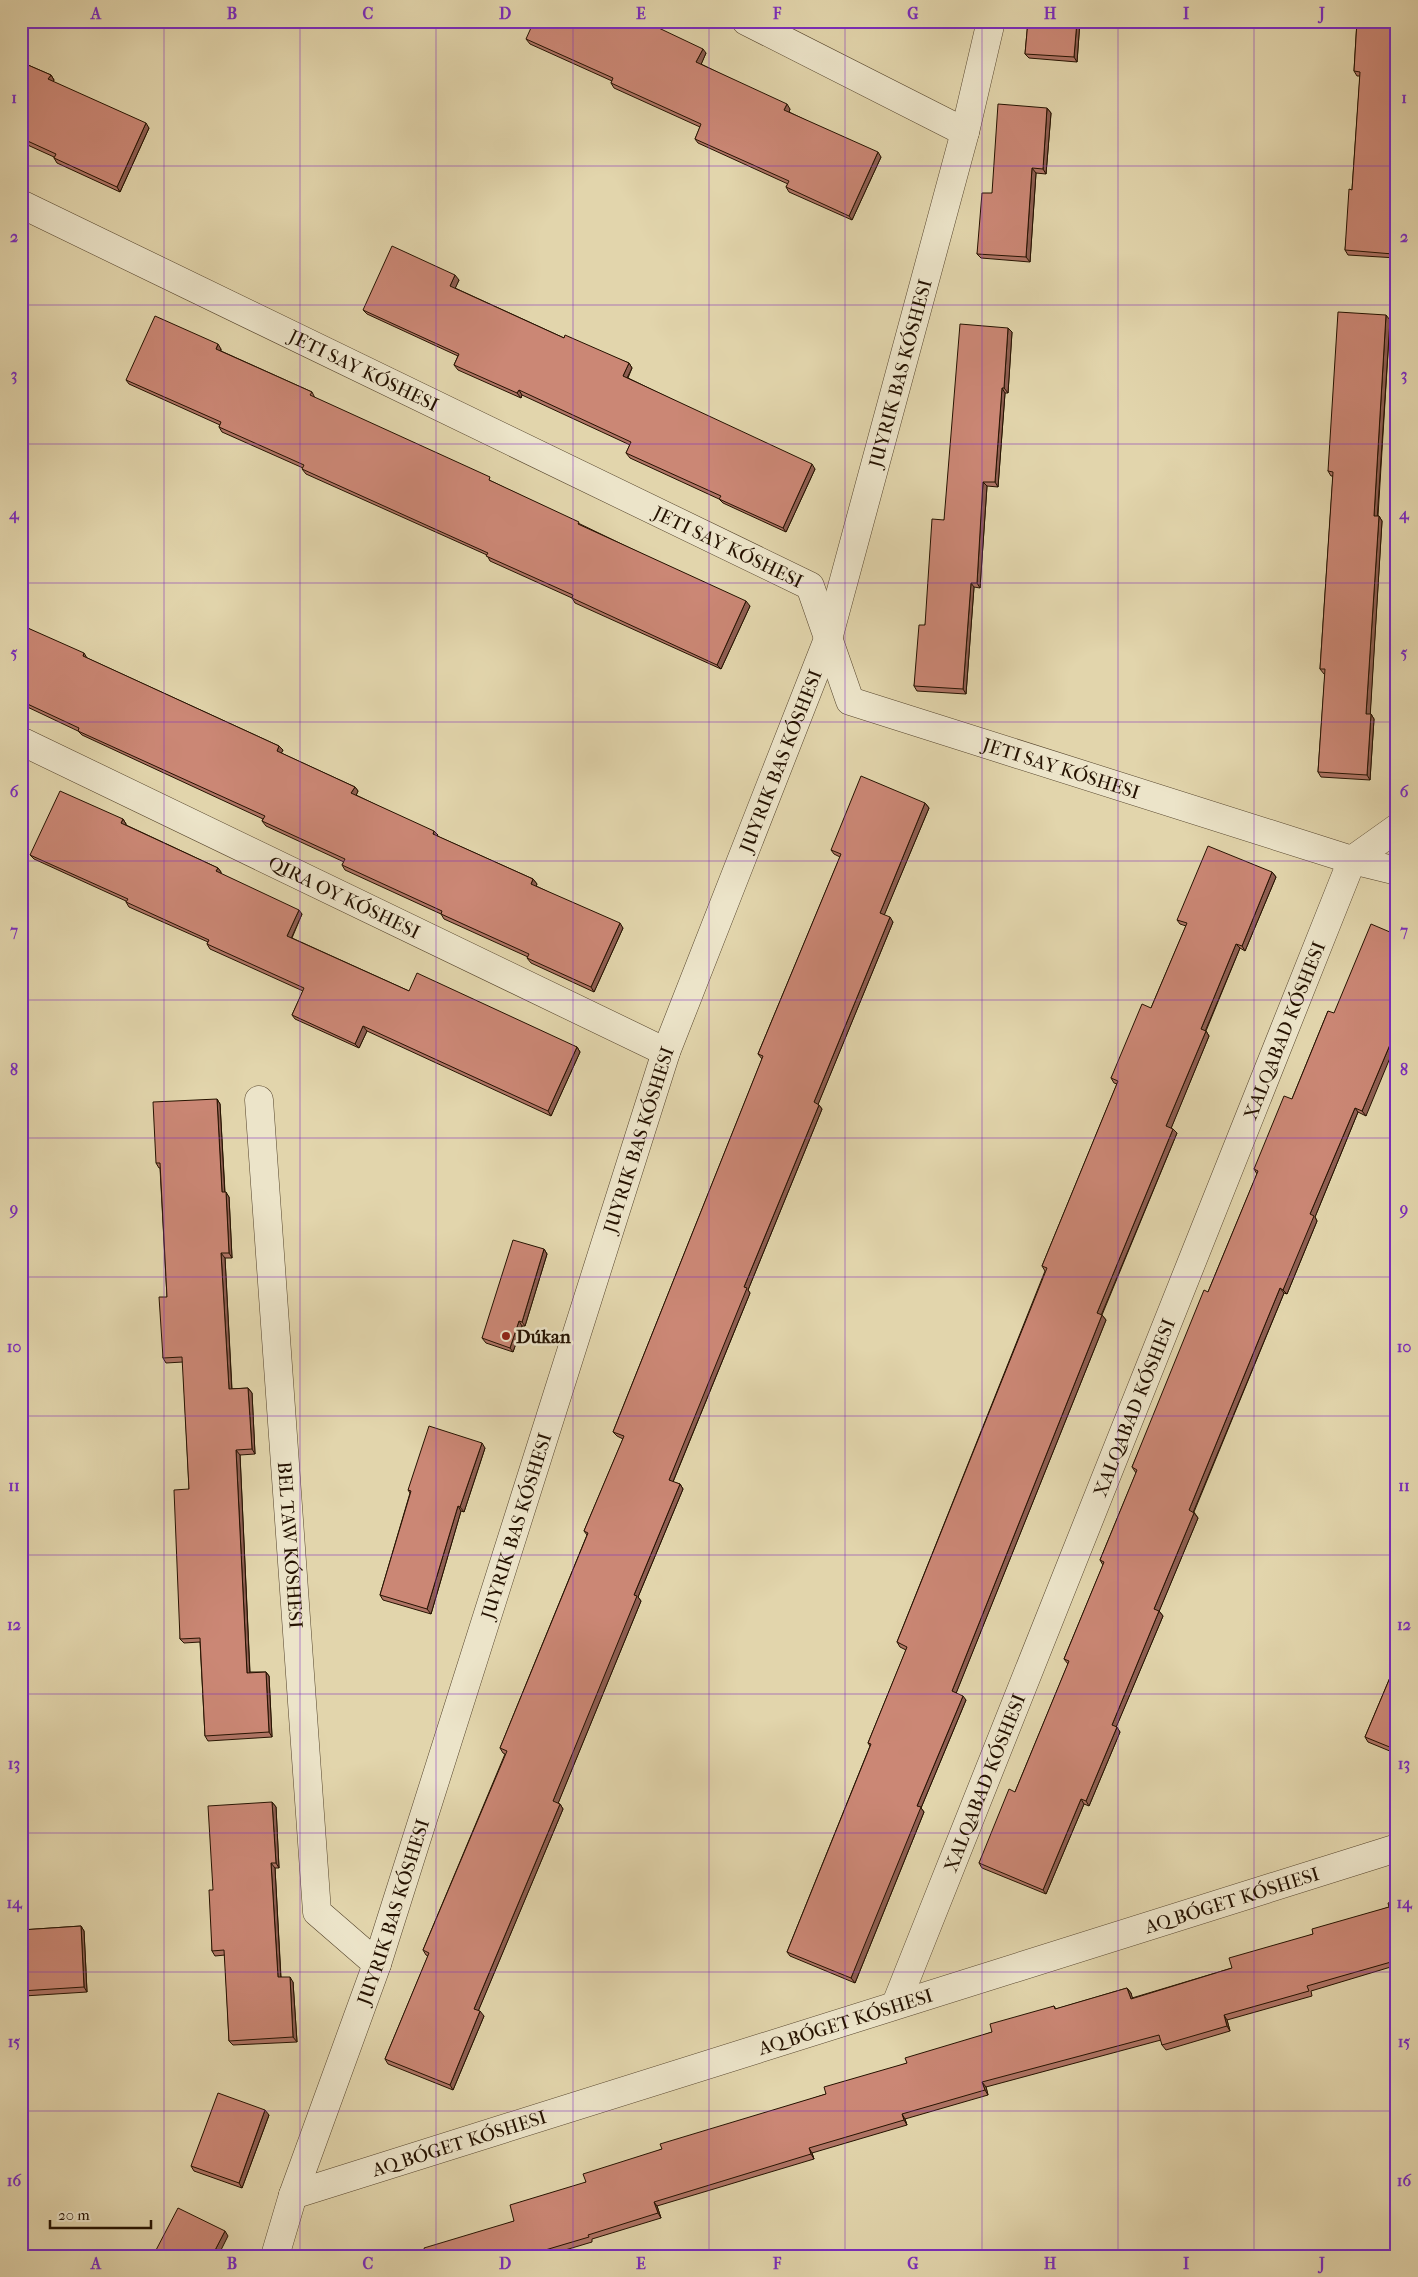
<svg xmlns="http://www.w3.org/2000/svg" width="1418" height="2277" font-family="'IM FELL French Canon',serif">
	<style>
		.lines { fill: none; stroke-linecap: round; stroke-linejoin: round }
		.minor-casing { stroke: #54432b; stroke-width: 29 }
		.minor { stroke: #ece4c9; stroke-width: 28 }
		.wall { fill: #af7465; stroke: #251200 }
		.shaded-wall { fill: #8e5e52; stroke: #251200 }
		.building { fill: #cb8775; stroke: #251200 }
		.grid { fill: none; stroke: #7b2cbf; stroke-width: 1; stroke-opacity: 0.55 }
		.poi-dot { fill: #8f2418; stroke: #ece4c9; stroke-width: 2 }
		.labels { text-anchor: middle; stroke-width: 5; stroke-linejoin: round; paint-order: stroke }
		.street-label { font-size: 19px; fill: #251200; stroke: #ece4c9 }
		.poi-label { font-size: 19px; font-weight: bold; fill: #251200; stroke: #ece4c9; text-anchor: start }
		.neatline { fill: none; stroke: #7b2cbf; stroke-width: 2 }
		.grid-label { font-size: 16px; text-anchor: middle; font-weight: bold; fill: #7b2cbf }
	</style>
	<rect width="100%" height="100%" fill="#e2d5ac"/>
	<filter id="stains"><feTurbulence type="fractalNoise" baseFrequency=".004" numOctaves="4"/><feColorMatrix values="0 0 0 0 .2 0 0 0 0 .09 0 0 0 0 .02 0 0 0 .5 -.17"/></filter>
	<radialGradient id="worn" r=".72"><stop offset=".6" stop-color="#630" stop-opacity="0"/><stop offset="1" stop-color="#630" stop-opacity=".3"/></radialGradient>
	<g class="lines">
		<defs>
			<g id="minor">
				<polyline points="746,21 965,132"/>
				<path id="s1" d="M 21,204 L 810,586 L 850,701 L 1352,860 L 1397,871"/>
				<path id="s2" d="M 21,741 L 666,1052"/>
				<path id="s3" d="M 259,1100 L 317,1912 L 377,1964"/>
				<path id="s4" d="M 896,2004 L 1352,860 L 1397,828"/>
				<path id="s5" d="M 293,2195 L 1397,1848"/>
				<path id="s6" d="M 275,2256 L 293,2195 L 377,1964 L 666,1052 L 828,639 L 965,132 L 991,21"/>
			</g>
		</defs>
		<use href="#minor" class="minor-casing"/>
		<use href="#minor" class="minor"/>
	</g>
	<g class="wall">
		<polygon points="1028,21 1080,21 1077,62 1029,58 1025,54"/>
		<polygon points="1357,21 1397,258 1348,255 1345,250 1352,190 1360,76 1357,76 1354,71"/>
		<polygon points="526,39 706,53 701,64 790,109 789,112 881,157 852,220 789,192 786,187 788,184 698,143 695,139 700,127 614,88 611,83 612,81 530,44"/>
		<polygon points="21,62 51,75 54,80 53,82 149,128 120,192 57,163 54,158 54,157 21,142"/>
		<polygon points="1047,108 1051,113 1046,174 1036,173 1030,262 981,258 977,254 992,193"/>
		<polygon points="459,280 455,288 564,338 629,363 632,368 628,378 815,469 786,532 723,503 719,499 630,458 626,453 630,445 522,395 521,398 458,370 454,365 458,356 367,314 363,310"/>
		<polygon points="1390,320 1378,516 1379,516 1382,521 1370,714 1371,714 1374,719 1370,780 1321,777 1318,772 1325,674 1324,674 1320,669 1333,476 1331,476 1328,471"/>
		<polygon points="1008,328 1012,332 1008,393 1005,393 998,487 987,486 980,588 974,587 966,694 917,691 914,686 944,520"/>
		<polygon points="221,349 221,351 312,392 315,398 493,482 750,606 721,669 575,603 572,598 490,561 487,555 306,474 302,469 303,468 222,432 219,427 220,425 129,384 126,380"/>
		<polygon points="21,625 87,658 279,746 283,750 281,753 355,787 358,791 356,795 438,835 437,836 533,879 537,884 536,886 623,928 594,992 531,963 527,958 528,957 444,919 441,914 345,870 342,865 344,862 266,826 262,821 263,819 82,735 78,731 21,704"/>
		<polygon points="925,803 929,808 884,915 893,922 818,1104 822,1109 748,1290 750,1293 673,1482 680,1484 683,1489 638,1597 641,1601 558,1803 560,1804 563,1809 478,2011 484,2016 453,2090 388,2064 385,2059 428,1956 426,1955 423,1950 505,1754 503,1753 500,1748 587,1535 584,1531 623,1439 617,1436 613,1432 762,1059 758,1054 840,857 834,854 831,850"/>
		<polygon points="123,819 126,824 126,825 218,868 221,872 221,874 302,914 292,938 409,991 577,1047 580,1052 551,1116 367,1031 359,1048 295,1019 292,1015 303,991 210,949 207,944 208,942 129,907 126,902 126,901 34,859 30,855"/>
		<polygon points="1272,872 1276,877 1245,951 1240,948 1206,1031 1209,1036 1171,1128 1177,1133 1102,1315 1106,1320 956,1693 966,1700 921,1808 924,1812 855,1983 790,1956 787,1952 870,1746 868,1743 906,1650 900,1647 897,1642 1045,1271 1042,1266 1117,1084 1114,1083 1111,1078 1151,1008 1186,926 1180,924 1177,920"/>
		<polygon points="1328,1011 1366,1116 1358,1112 1315,1217 1317,1221 1287,1294 1284,1293 1194,1512 1198,1518 1159,1611 1163,1616 1116,1727 1120,1732 1089,1806 1084,1804 1046,1894 982,1868 979,1863 1015,1792 1068,1664 1064,1659 1103,1565 1100,1560 1136,1473 1132,1467 1208,1292 1257,1174 1254,1169 1292,1099"/>
		<polygon points="217,1099 220,1104 225,1192 229,1197 232,1258 225,1258 232,1389 248,1388 252,1393 255,1454 240,1455 250,1672 266,1672 269,1676 272,1737 208,1741 205,1736 200,1642 184,1643 180,1639 189,1489 183,1362 166,1363 163,1358 167,1297 160,1168 159,1168 156,1163"/>
		<polygon points="544,1249 547,1254 525,1326 522,1326 513,1352 486,1343 482,1338"/>
		<polygon points="485,1448 464,1512 461,1511 431,1614 383,1600 380,1595 410,1493 408,1490"/>
		<polygon points="1397,1661 1397,1754 1368,1742 1365,1737"/>
		<polygon points="272,1802 276,1807 279,1868 275,1868 281,1977 293,1982 297,2042 233,2045 229,2041 225,1955 215,1956 212,1951 213,1890"/>
		<polygon points="1397,1900 1397,1962 1393,1963 1394,1966 1311,1991 1312,1996 1227,2020 1230,2031 1166,2050 1162,2045 1161,2040 986,2087 988,2095 905,2119 907,2125 812,2153 814,2159 657,2206 661,2218 592,2239 592,2242 545,2256 426,2256 514,2221 586,2182 662,2149 826,2094 907,2063 992,2032 1054,2006 1056,2009 1127,1988 1131,1993 1132,1998 1232,1968 1313,1934 1389,1907"/>
		<polygon points="81,1926 84,1931 87,1992 24,1996 21,1992 21,1930"/>
		<polygon points="269,2115 242,2188 194,2171 191,2166"/>
	</g>
	<g class="shaded-wall">
		<polygon points="1077,21 1080,21 1077,62 1074,57"/>
		<polygon points="703,49 706,53 700,67 696,62"/>
		<polygon points="51,75 54,80 52,84 48,79"/>
		<polygon points="787,104 790,109 788,115 784,110"/>
		<polygon points="1047,108 1051,113 1046,174 1043,169"/>
		<polygon points="146,123 149,128 120,192 117,187"/>
		<polygon points="878,152 881,157 852,220 849,216"/>
		<polygon points="1032,168 1036,173 1030,262 1026,257"/>
		<polygon points="1397,204 1397,258 1393,254"/>
		<polygon points="455,275 459,280 454,291 450,286"/>
		<polygon points="1386,315 1390,320 1377,521 1374,516"/>
		<polygon points="1008,328 1012,332 1008,393 1004,388"/>
		<polygon points="218,344 221,349 219,353 216,349"/>
		<polygon points="629,363 632,368 626,380 623,376"/>
		<polygon points="1002,388 1005,393 998,487 995,482"/>
		<polygon points="519,390 522,395 521,398 517,393"/>
		<polygon points="812,464 815,469 786,532 783,528"/>
		<polygon points="983,482 987,486 980,588 977,583"/>
		<polygon points="1379,516 1382,521 1370,719 1366,714"/>
		<polygon points="971,583 974,587 966,694 963,689"/>
		<polygon points="746,601 750,606 721,669 717,665"/>
		<polygon points="84,653 87,658 86,661 83,656"/>
		<polygon points="1371,714 1374,719 1370,780 1367,775"/>
		<polygon points="279,746 283,750 280,756 277,751"/>
		<polygon points="355,787 358,791 355,798 351,793"/>
		<polygon points="925,803 929,808 883,918 880,913"/>
		<polygon points="123,819 126,824 125,828 121,823"/>
		<polygon points="434,831 438,835 436,839 433,834"/>
		<polygon points="218,868 221,872 220,876 216,871"/>
		<polygon points="1272,872 1276,877 1245,951 1242,946"/>
		<polygon points="533,879 537,884 535,888 531,884"/>
		<polygon points="299,910 302,914 290,941 287,936"/>
		<polygon points="890,917 893,922 817,1107 814,1102"/>
		<polygon points="620,923 623,928 594,992 591,987"/>
		<polygon points="1236,944 1240,948 1204,1034 1201,1029"/>
		<polygon points="363,1026 367,1031 359,1048 355,1044"/>
		<polygon points="1397,1028 1397,1041 1366,1116 1362,1111"/>
		<polygon points="1206,1031 1209,1036 1170,1131 1166,1126"/>
		<polygon points="577,1047 580,1052 551,1116 548,1111"/>
		<polygon points="217,1099 220,1104 225,1197 222,1192"/>
		<polygon points="819,1105 822,1109 748,1290 750,1293 672,1484 669,1480 744,1287"/>
		<polygon points="1355,1108 1358,1112 1315,1217 1317,1221 1287,1294 1283,1290 1310,1214"/>
		<polygon points="1173,1129 1177,1133 1100,1318 1097,1313"/>
		<polygon points="226,1192 229,1197 232,1258 229,1253"/>
		<polygon points="544,1249 547,1254 525,1326 522,1322"/>
		<polygon points="221,1253 225,1258 232,1394 229,1389"/>
		<polygon points="1280,1288 1284,1293 1192,1515 1189,1510"/>
		<polygon points="1102,1315 1106,1320 955,1696 952,1691"/>
		<polygon points="519,1321 522,1326 513,1352 510,1348"/>
		<polygon points="248,1388 252,1393 255,1454 252,1449"/>
		<polygon points="482,1443 485,1448 464,1512 460,1507"/>
		<polygon points="236,1450 240,1455 250,1677 247,1673"/>
		<polygon points="680,1484 683,1489 638,1597 641,1601 557,1806 553,1801 634,1595"/>
		<polygon points="458,1506 461,1511 431,1614 427,1609"/>
		<polygon points="1194,1513 1198,1518 1158,1614 1154,1609"/>
		<polygon points="1159,1611 1163,1616 1115,1730 1112,1725"/>
		<polygon points="266,1672 269,1676 272,1737 269,1732"/>
		<polygon points="963,1696 966,1700 921,1808 924,1812 855,1983 851,1978 917,1806"/>
		<polygon points="1117,1727 1120,1732 1089,1806 1086,1801"/>
		<polygon points="1081,1799 1084,1804 1046,1894 1043,1890"/>
		<polygon points="272,1802 276,1807 279,1868 276,1863"/>
		<polygon points="560,1804 563,1809 477,2014 474,2009"/>
		<polygon points="271,1863 275,1868 281,1982 278,1977"/>
		<polygon points="81,1926 84,1931 87,1992 84,1987"/>
		<polygon points="290,1977 293,1982 297,2042 293,2037"/>
		<polygon points="1127,1988 1131,1993 1134,2003 1131,1999"/>
		<polygon points="480,2011 484,2016 453,2090 450,2085"/>
		<polygon points="1224,2015 1227,2020 1230,2031 1227,2026"/>
		<polygon points="982,2082 986,2087 988,2095 985,2090"/>
		<polygon points="265,2110 269,2115 242,2188 239,2183"/>
		<polygon points="902,2114 905,2119 907,2125 904,2120"/>
		<polygon points="809,2148 812,2153 814,2159 811,2154"/>
		<polygon points="654,2202 657,2206 661,2218 658,2213"/>
		<polygon points="225,2231 228,2236 218,2256 212,2256"/>
	</g>
	<g class="building">
		<polygon points="534,21 644,21 703,49 696,62 787,104 784,110 878,152 849,216 786,187 789,181 695,139 701,124 611,83 613,78 526,39"/>
		<polygon points="1028,21 1077,21 1074,57 1025,54"/>
		<polygon points="1357,21 1397,21 1397,204 1393,254 1345,250 1349,189 1352,190 1360,72 1354,71"/>
		<polygon points="21,62 51,75 48,79 146,123 117,187 54,158 56,154 21,138"/>
		<polygon points="998,104 1047,108 1043,169 1032,168 1026,257 977,254 982,193 992,193"/>
		<polygon points="392,246 455,275 450,286 564,338 565,335 629,363 623,376 812,464 783,528 719,499 721,496 626,453 631,442 519,390 517,393 454,365 459,354 363,310"/>
		<polygon points="1338,312 1386,315 1374,516 1379,516 1366,714 1371,714 1367,775 1318,772 1325,669 1320,669 1333,472 1328,471"/>
		<polygon points="155,316 218,344 216,349 312,392 310,395 490,477 489,480 579,522 578,524 746,601 717,665 572,598 573,595 486,556 488,553 302,469 304,465 219,427 221,422 126,380"/>
		<polygon points="960,324 1008,328 1004,388 1002,388 995,482 983,482 977,583 971,583 963,689 914,686 919,625 925,625 932,519 944,520"/>
		<polygon points="21,625 84,653 83,656 279,746 277,751 355,787 351,793 434,831 433,834 533,879 531,884 620,923 591,987 527,958 529,954 441,914 442,911 342,865 345,859 262,821 265,816 78,731 79,728 21,701"/>
		<polygon points="861,776 925,803 880,913 890,917 814,1102 819,1105 744,1287 747,1288 669,1480 680,1484 634,1595 637,1596 553,1801 560,1804 474,2009 480,2011 450,2085 385,2059 429,1953 423,1950 507,1751 500,1748 588,1533 584,1531 624,1436 613,1432 763,1056 758,1054 841,854 831,850"/>
		<polygon points="60,791 123,819 121,823 218,868 216,871 299,910 287,936 409,991 417,973 577,1047 548,1111 363,1026 355,1044 292,1015 304,988 207,944 209,940 126,902 128,899 30,855"/>
		<polygon points="1208,846 1272,872 1242,946 1236,944 1201,1029 1206,1031 1166,1126 1173,1129 1097,1313 1102,1315 952,1691 963,1696 917,1806 921,1807 851,1978 787,1952 871,1744 868,1743 907,1647 897,1642 1047,1268 1042,1266 1118,1081 1111,1078 1142,1004 1151,1008 1187,923 1177,920"/>
		<polygon points="1371,924 1397,935 1397,1028 1362,1111 1355,1108 1310,1214 1314,1216 1283,1290 1280,1288 1189,1510 1194,1513 1154,1609 1159,1611 1112,1725 1117,1727 1086,1801 1081,1799 1043,1890 979,1863 1009,1789 1015,1792 1069,1661 1064,1659 1104,1562 1100,1560 1137,1470 1132,1467 1204,1290 1208,1292 1258,1171 1254,1169 1284,1096 1292,1099 1328,1011 1334,1013"/>
		<polygon points="217,1099 222,1192 226,1192 229,1253 221,1253 229,1389 248,1388 252,1449 236,1450 247,1673 266,1672 269,1732 205,1736 200,1638 180,1639 174,1490 189,1489 182,1357 163,1358 159,1297 167,1297 160,1163 156,1163 153,1102"/>
		<polygon points="513,1240 544,1249 522,1322 519,1321 510,1348 482,1338"/>
		<polygon points="429,1426 482,1443 460,1507 458,1506 427,1609 380,1595 411,1491 408,1490"/>
		<polygon points="1397,1661 1397,1750 1365,1737"/>
		<polygon points="272,1802 276,1863 271,1863 278,1977 290,1977 293,2037 229,2041 224,1950 212,1951 209,1890 213,1890 208,1806"/>
		<polygon points="1397,1900 1397,1956 1390,1958 1391,1962 1307,1986 1309,1991 1224,2015 1227,2026 1162,2045 1159,2035 982,2082 985,2090 902,2114 904,2120 809,2148 811,2154 654,2202 658,2213 588,2235 589,2237 525,2256 426,2256 424,2248 514,2221 510,2205 586,2182 583,2174 662,2149 660,2144 826,2094 824,2087 907,2063 905,2058 992,2032 990,2024 1054,2006 1055,2009 1127,1988 1131,1999 1232,1968 1229,1958 1313,1934 1312,1929 1389,1907 1388,1903"/>
		<polygon points="81,1926 84,1987 21,1991 21,1930"/>
		<polygon points="218,2093 265,2110 239,2183 191,2166"/>
		<polygon points="178,2208 225,2231 212,2256 163,2256 155,2252"/>
	</g>
	<path class="grid" d="M 164,21 L 164,2256M 300,21 L 300,2256M 436,21 L 436,2256M 573,21 L 573,2256M 709,21 L 709,2256M 845,21 L 845,2256M 982,21 L 982,2256M 1118,21 L 1118,2256M 1254,21 L 1254,2256M 21,166 L 1397,166M 21,305 L 1397,305M 21,444 L 1397,444M 21,583 L 1397,583M 21,722 L 1397,722M 21,861 L 1397,861M 21,1000 L 1397,1000M 21,1138 L 1397,1138M 21,1277 L 1397,1277M 21,1416 L 1397,1416M 21,1555 L 1397,1555M 21,1694 L 1397,1694M 21,1833 L 1397,1833M 21,1972 L 1397,1972M 21,2111 L 1397,2111"/>
	<circle class="poi-dot" cx="506" cy="1336" r="5"/>
	<g class="labels">
		<g class="street-label">
			<text dy="7" stroke="none"><textPath href="#s1" startOffset="381">JETI SAY KÓSHESI</textPath></text>
			<text dy="7" stroke="none"><textPath href="#s6" startOffset="1985">JUYRIK BAS KÓSHESI</textPath></text>
			<text dy="7" stroke="none"><textPath href="#s1" startOffset="786">JETI SAY KÓSHESI</textPath></text>
			<text dy="7" stroke="none"><textPath href="#s6" startOffset="1579">JUYRIK BAS KÓSHESI</textPath></text>
			<text dy="7" stroke="none"><textPath href="#s1" startOffset="1220">JETI SAY KÓSHESI</textPath></text>
			<text dy="7" stroke="none"><textPath href="#s2" startOffset="359">QIRA OY KÓSHESI</textPath></text>
			<text dy="7" stroke="none"><textPath href="#s4" startOffset="1048">XALQABAD KÓSHESI</textPath></text>
			<text dy="7" stroke="none"><textPath href="#s6" startOffset="1174">JUYRIK BAS KÓSHESI</textPath></text>
			<text dy="7" stroke="none"><textPath href="#s4" startOffset="642">XALQABAD KÓSHESI</textPath></text>
			<text dy="7" stroke="none"><textPath href="#s6" startOffset="769">JUYRIK BAS KÓSHESI</textPath></text>
			<text dy="7" stroke="none"><textPath href="#s3" startOffset="446">BEL TAW KÓSHESI</textPath></text>
			<text dy="7" stroke="none"><textPath href="#s4" startOffset="238">XALQABAD KÓSHESI</textPath></text>
			<text dy="7" stroke="none"><textPath href="#s5" startOffset="984">AQ BÓGET KÓSHESI</textPath></text>
			<text dy="7" stroke="none"><textPath href="#s6" startOffset="364">JUYRIK BAS KÓSHESI</textPath></text>
			<text dy="7" stroke="none"><textPath href="#s5" startOffset="579">AQ BÓGET KÓSHESI</textPath></text>
			<text dy="7" stroke="none"><textPath href="#s5" startOffset="174">AQ BÓGET KÓSHESI</textPath></text>
		</g>
		<g class="poi-label">
			<text x="516" y="1343">Dúkan</text>
		</g>
	</g>
	<rect width="1418" height="2277" fill="none" stroke="#e2d5ac" stroke-width="55"/>
	<path d="M50 2220v8h101v-8" fill="none" stroke="#251200" stroke-width="2.5"/>
	<text x="58" y="2220" font-size="15" fill="#251200" stroke="#ece4c9" stroke-width="4" paint-order="stroke">20 m</text>
	<rect x="28" y="28" width="1362" height="2222" class="neatline"/>
	<g class="grid-label">
		<text x="96" y="19">A</text>
		<text x="232" y="19">B</text>
		<text x="368" y="19">C</text>
		<text x="505" y="19">D</text>
		<text x="641" y="19">E</text>
		<text x="777" y="19">F</text>
		<text x="913" y="19">G</text>
		<text x="1050" y="19">H</text>
		<text x="1186" y="19">I</text>
		<text x="1322" y="19">J</text>
		<text x="14" y="103">1</text>
		<text x="1404" y="103">1</text>
		<text x="14" y="242">2</text>
		<text x="1404" y="242">2</text>
		<text x="14" y="380">3</text>
		<text x="1404" y="380">3</text>
		<text x="14" y="519">4</text>
		<text x="1404" y="519">4</text>
		<text x="14" y="658">5</text>
		<text x="1404" y="658">5</text>
		<text x="14" y="797">6</text>
		<text x="1404" y="797">6</text>
		<text x="14" y="936">7</text>
		<text x="1404" y="936">7</text>
		<text x="14" y="1075">8</text>
		<text x="1404" y="1075">8</text>
		<text x="14" y="1214">9</text>
		<text x="1404" y="1214">9</text>
		<text x="14" y="1352">10</text>
		<text x="1404" y="1352">10</text>
		<text x="14" y="1491">11</text>
		<text x="1404" y="1491">11</text>
		<text x="14" y="1630">12</text>
		<text x="1404" y="1630">12</text>
		<text x="14" y="1769">13</text>
		<text x="1404" y="1769">13</text>
		<text x="14" y="1908">14</text>
		<text x="1404" y="1908">14</text>
		<text x="14" y="2047">15</text>
		<text x="1404" y="2047">15</text>
		<text x="14" y="2186">16</text>
		<text x="1404" y="2186">16</text>
		<text x="96" y="2269">A</text>
		<text x="232" y="2269">B</text>
		<text x="368" y="2269">C</text>
		<text x="505" y="2269">D</text>
		<text x="641" y="2269">E</text>
		<text x="777" y="2269">F</text>
		<text x="913" y="2269">G</text>
		<text x="1050" y="2269">H</text>
		<text x="1186" y="2269">I</text>
		<text x="1322" y="2269">J</text>
	</g>
	<rect width="100%" height="100%" filter="url(#stains)"/>
	<rect width="100%" height="100%" fill="url(#worn)"/>
</svg>
